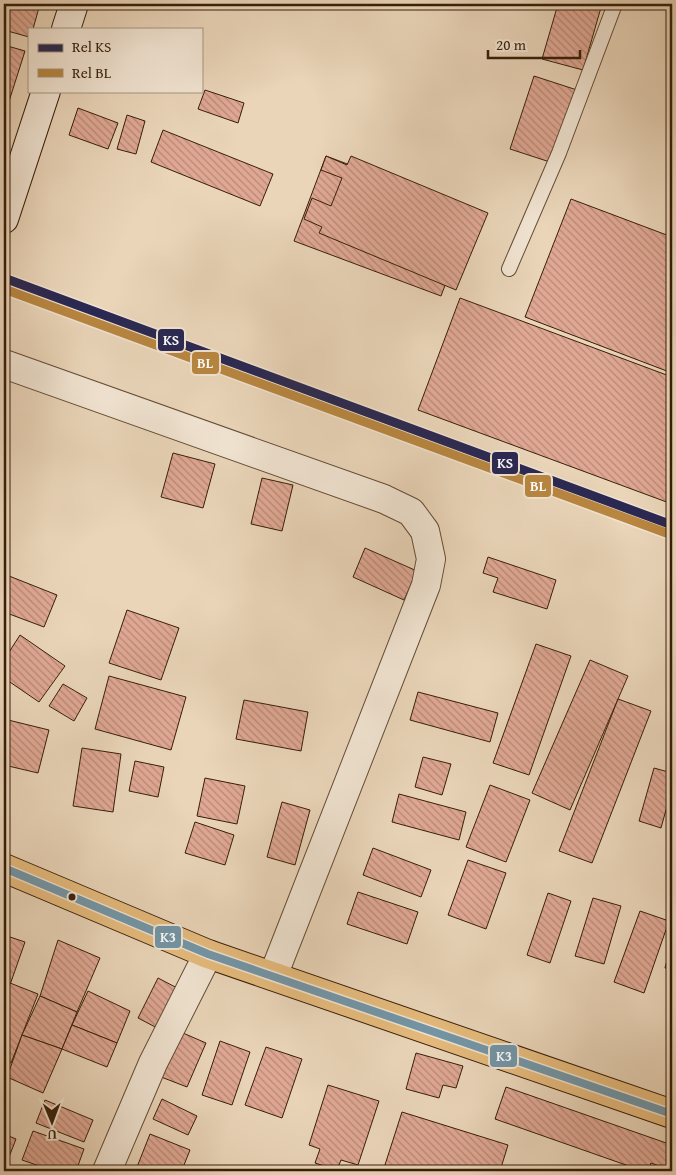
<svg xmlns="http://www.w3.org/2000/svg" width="676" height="1175" font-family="'Gentium Book Plus',serif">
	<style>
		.building { fill: url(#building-back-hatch); stroke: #371e0a }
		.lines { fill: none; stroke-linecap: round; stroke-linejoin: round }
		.service-casing { stroke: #644c36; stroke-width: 16 }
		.minor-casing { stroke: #644c36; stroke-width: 30 }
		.secondary-casing { stroke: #371e0a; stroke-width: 30 }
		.primary-casing { stroke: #371e0a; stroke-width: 30 }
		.service { stroke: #f1e4d2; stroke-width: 14 }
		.minor { stroke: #f1e4d2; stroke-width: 28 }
		.secondary { stroke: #f1e4d2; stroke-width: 28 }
		.primary { stroke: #e5ba7c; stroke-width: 28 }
		.bus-1-casing { stroke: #f1e4d2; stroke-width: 11 }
		.bus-1 { stroke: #7296a8; stroke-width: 8 }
		.rail-1-casing { stroke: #f1e4d2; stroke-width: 12 }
		.rail-2-casing { stroke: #f1e4d2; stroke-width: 12 }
		.rail-1 { stroke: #292853; stroke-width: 9 }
		.rail-2 { stroke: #b88640; stroke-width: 9 }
		.bus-dot { fill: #371e0a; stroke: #f1e4d2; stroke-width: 2 }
		.line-badge { stroke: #f1e4d2; stroke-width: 2 }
		.badge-label { font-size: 14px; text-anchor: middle; font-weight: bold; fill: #fff }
	</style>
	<defs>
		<pattern id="building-back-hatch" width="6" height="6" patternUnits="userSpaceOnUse" patternTransform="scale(1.25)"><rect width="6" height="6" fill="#e0a894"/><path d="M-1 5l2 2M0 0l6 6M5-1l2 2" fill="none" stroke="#b68877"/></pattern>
	</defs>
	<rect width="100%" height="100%" fill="#ead5b9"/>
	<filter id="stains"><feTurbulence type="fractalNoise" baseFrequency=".004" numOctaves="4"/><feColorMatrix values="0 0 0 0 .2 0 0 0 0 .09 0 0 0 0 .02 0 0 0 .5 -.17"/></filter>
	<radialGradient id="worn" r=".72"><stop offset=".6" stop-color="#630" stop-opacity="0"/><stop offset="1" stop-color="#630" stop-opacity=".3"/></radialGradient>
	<g class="building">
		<polygon points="4,4 40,4 33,29 29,29 29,37 4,30"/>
		<polygon points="558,4 602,4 583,70 542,59"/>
		<polygon points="4,45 25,51 5,114 4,114"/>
		<polygon points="534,76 577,90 553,163 510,149"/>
		<polygon points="205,90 244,103 238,123 198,109"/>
		<polygon points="78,108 118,123 108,149 69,135"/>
		<polygon points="127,115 145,121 136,154 117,149"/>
		<polygon points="163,130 273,174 260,206 151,162"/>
		<polygon points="326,156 473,211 441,296 294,241"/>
		<polygon points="326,156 347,165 351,156 488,213 456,290 319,233 322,227 304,219 312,198 331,206 342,178 321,170"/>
		<polygon points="571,199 672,237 672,373 525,317"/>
		<polygon points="460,298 672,377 672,504 418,410"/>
		<polygon points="173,453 215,464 203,508 161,497"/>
		<polygon points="262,478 293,485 282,531 251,524"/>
		<polygon points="365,548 417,571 404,600 353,577"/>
		<polygon points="488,557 556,580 547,609 493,592 498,578 483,573"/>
		<polygon points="4,574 57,595 44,627 4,612"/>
		<polygon points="127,610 179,628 161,680 109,663"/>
		<polygon points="20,635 65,666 39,702 4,678 4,660"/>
		<polygon points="536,644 571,656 529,775 493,763"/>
		<polygon points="590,660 628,676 570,810 532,793"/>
		<polygon points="109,676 186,697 171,750 95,729"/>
		<polygon points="63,684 87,698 74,721 49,706"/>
		<polygon points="418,692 498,713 490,742 410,720"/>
		<polygon points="618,699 651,711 592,863 559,851"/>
		<polygon points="244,700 308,712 301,751 236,739"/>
		<polygon points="4,719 49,730 38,773 4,765"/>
		<polygon points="82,748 121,754 113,812 73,806"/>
		<polygon points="423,757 451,764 442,795 415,787"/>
		<polygon points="135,761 164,767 158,797 129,791"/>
		<polygon points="654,768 672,773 672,788 661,828 639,821"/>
		<polygon points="205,778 245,786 237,824 197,816"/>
		<polygon points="490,785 530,800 506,862 466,847"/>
		<polygon points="399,794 466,812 459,840 392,822"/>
		<polygon points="282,802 310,810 295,865 267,857"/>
		<polygon points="195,822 234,835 225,865 185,853"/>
		<polygon points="373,848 431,870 421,897 363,875"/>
		<polygon points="468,860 506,873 486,929 448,915"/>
		<polygon points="358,892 418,912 407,944 347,924"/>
		<polygon points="548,893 571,901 550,963 527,955"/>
		<polygon points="593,898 621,906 604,964 575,956"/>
		<polygon points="640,911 669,921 644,993 614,982"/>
		<polygon points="4,935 25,942 4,1002"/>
		<polygon points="58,940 100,958 77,1012 40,996"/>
		<polygon points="672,941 672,970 665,968"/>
		<polygon points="158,978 181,990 161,1030 138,1018"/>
		<polygon points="10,983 38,994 11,1063 4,1060 4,1002"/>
		<polygon points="88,991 130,1011 117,1043 72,1025"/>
		<polygon points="40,996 77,1012 62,1049 22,1035"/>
		<polygon points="72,1025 117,1043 107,1067 62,1049"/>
		<polygon points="176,1030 206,1043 187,1087 156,1075"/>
		<polygon points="22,1035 62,1049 43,1093 7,1077"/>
		<polygon points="220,1041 250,1052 232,1105 202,1095"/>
		<polygon points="266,1047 302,1059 282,1118 245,1105"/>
		<polygon points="416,1053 463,1066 456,1088 443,1085 439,1098 406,1089"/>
		<polygon points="328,1085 379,1101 358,1165 341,1160 337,1170 315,1163 320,1149 309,1145"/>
		<polygon points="506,1087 672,1145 672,1171 651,1163 648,1171 643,1171 495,1119"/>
		<polygon points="162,1099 197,1116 188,1135 153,1119"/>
		<polygon points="45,1100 93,1120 84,1142 36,1123"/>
		<polygon points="402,1112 508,1145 500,1171 383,1171"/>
		<polygon points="33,1131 84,1149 76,1171 54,1171 22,1160"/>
		<polygon points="4,1134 16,1139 4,1170"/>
		<polygon points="150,1134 190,1150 182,1170 169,1165 167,1171 148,1171 137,1167"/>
	</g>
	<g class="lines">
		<defs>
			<polyline id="service" points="509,269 559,153 615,4"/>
			<g id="minor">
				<polyline points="4,364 384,499 411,512 425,531 431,559 426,585 273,976"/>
				<polyline points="107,1171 153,1063 208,954"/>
			</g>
			<g id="secondary">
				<polyline points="66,29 74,4"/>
				<polyline points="4,219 46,91"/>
			</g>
			<polyline id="primary" points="4,868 208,954 672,1114"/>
		</defs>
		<use href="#service" class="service-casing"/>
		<use href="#minor" class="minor-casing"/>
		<use href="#secondary" class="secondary-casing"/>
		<use href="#primary" class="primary-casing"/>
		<use href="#service" class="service"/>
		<use href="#minor" class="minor"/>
		<use href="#secondary" class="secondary"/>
		<use href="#primary" class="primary"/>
		<defs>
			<polyline id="bus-1" points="4,868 208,954 672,1114"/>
		</defs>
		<use href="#bus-1" class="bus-1-casing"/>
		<use href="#bus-1" class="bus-1"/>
		<defs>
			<polyline id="rail-1" points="4,278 672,525"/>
			<polyline id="rail-2" points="4,289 669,534"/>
		</defs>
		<use href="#rail-1" class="rail-1-casing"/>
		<use href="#rail-2" class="rail-2-casing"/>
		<use href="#rail-1" class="rail-1"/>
		<use href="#rail-2" class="rail-2"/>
	</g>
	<circle class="bus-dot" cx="72" cy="897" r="4.5"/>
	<g class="line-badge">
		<rect x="157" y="328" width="28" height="24" rx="5" fill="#292853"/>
		<rect x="191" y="351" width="29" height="24" rx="5" fill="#b88640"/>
		<rect x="491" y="451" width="28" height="24" rx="5" fill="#292853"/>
		<rect x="524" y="474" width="28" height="24" rx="5" fill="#b88640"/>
		<rect x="154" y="925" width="28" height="24" rx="5" fill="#7296a8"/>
		<rect x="489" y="1044" width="29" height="24" rx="5" fill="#7296a8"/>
	</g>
	<g class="badge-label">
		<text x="171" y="345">KS</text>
		<text x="205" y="368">BL</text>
		<text x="505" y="468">KS</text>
		<text x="538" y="491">BL</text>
		<text x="168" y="942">K3</text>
		<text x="504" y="1061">K3</text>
	</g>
	<rect width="676" height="1175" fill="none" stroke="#ead5b9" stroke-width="20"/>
	<rect x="5" y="5" width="666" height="1165" fill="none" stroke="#371e0a" stroke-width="2.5"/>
	<rect x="10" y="10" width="656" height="1155" fill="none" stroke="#371e0a"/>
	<rect x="28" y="28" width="175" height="65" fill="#f1e4d2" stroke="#a79582"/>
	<rect x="38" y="44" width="25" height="8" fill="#292853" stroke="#a79582"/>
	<text x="72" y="52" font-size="15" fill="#371e0a">Rel KS</text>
	<rect x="38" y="69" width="25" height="8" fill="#b88640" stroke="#a79582"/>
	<text x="72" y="78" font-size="15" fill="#371e0a">Rel BL</text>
	<g transform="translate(52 1122) rotate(179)" stroke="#f1e4d2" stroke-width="4" paint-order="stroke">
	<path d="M0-4L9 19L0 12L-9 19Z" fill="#371e0a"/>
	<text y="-8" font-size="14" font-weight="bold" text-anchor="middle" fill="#371e0a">U</text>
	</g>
	<path d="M488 50v8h92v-8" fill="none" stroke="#371e0a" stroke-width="2.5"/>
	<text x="496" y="50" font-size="15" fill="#371e0a" stroke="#f1e4d2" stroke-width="4" paint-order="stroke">20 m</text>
	<rect width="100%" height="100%" filter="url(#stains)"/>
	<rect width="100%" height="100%" fill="url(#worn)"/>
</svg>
